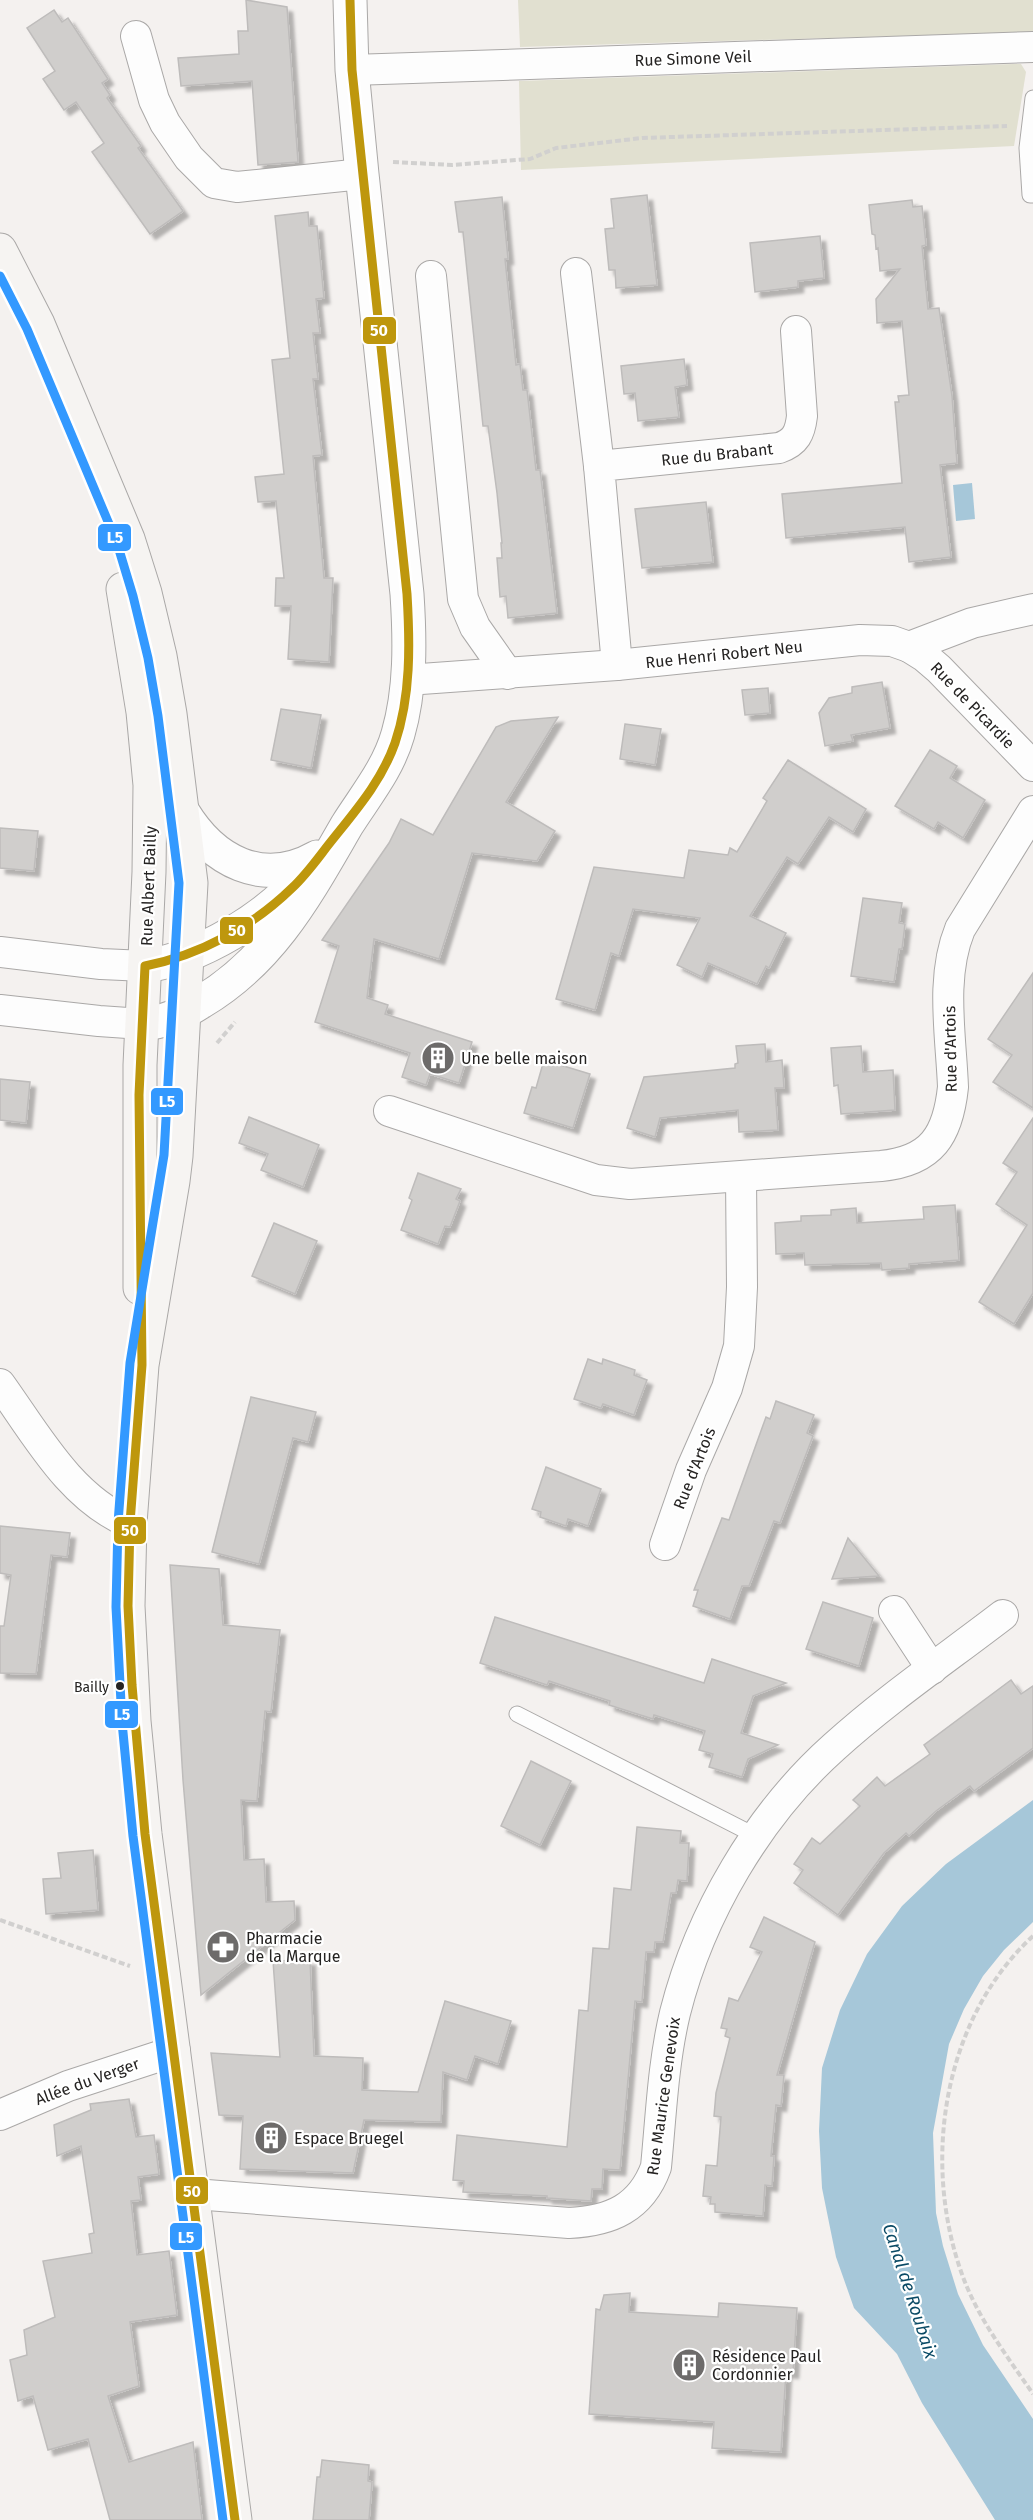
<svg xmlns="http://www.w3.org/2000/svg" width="1033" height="2520" font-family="'Fira Sans',sans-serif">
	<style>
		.green { fill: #e1e0d0 }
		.water { fill: #a6c7d9 }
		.building { fill: #d0cecc; stroke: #bebcbb; stroke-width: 1.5; filter: url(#shadow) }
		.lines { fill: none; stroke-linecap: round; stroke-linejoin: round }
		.service-casing { stroke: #aaa8a7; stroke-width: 17 }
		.minor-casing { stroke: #aaa8a7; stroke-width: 32 }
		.tertiary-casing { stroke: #aaa8a7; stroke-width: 35 }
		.secondary-casing { stroke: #aaa8a7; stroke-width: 35 }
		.path { stroke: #d1d0cf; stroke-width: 4; stroke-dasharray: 6 3; stroke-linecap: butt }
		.service { stroke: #fdfdfd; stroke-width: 15 }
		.minor { stroke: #fdfdfd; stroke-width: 30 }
		.tertiary { stroke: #fdfdfd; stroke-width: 33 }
		.secondary { stroke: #f6f4f2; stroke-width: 33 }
		.bus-1-casing { stroke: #fff; stroke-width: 14 }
		.bus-2-casing { stroke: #fff; stroke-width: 14 }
		.bus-1 { stroke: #be970d; stroke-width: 9 }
		.bus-2 { stroke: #39f; stroke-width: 9 }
		.bus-dot { fill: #252322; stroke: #fff; stroke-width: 2 }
		.labels { text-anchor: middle; stroke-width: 4.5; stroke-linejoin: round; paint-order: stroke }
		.bus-label { font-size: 14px; fill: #252322; stroke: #fff; text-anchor: end }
		.street-label { font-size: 16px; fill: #252322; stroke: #fff }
		.poi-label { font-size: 16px; fill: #252322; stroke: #fff; text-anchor: start }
		.water-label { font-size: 18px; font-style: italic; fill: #0a4a65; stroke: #fff }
		.line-badge { stroke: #fff; stroke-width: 2 }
		.badge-label { font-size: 16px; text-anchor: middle; font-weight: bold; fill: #fff }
	</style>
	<defs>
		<filter id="shadow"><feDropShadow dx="5.5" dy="5.5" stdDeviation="1.5" flood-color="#0004"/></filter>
	</defs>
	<rect width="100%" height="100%" fill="#f4f1ef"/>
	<g class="green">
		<polygon points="518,0 1033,0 1033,32 520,47"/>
		<polygon points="1013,64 1021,64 1026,72 1014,146 521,170 519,81"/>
	</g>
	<g class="water">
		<polygon points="972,483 975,519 956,521 953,485"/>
		<polygon points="1033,1800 1033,1922 1004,1950 983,1976 964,2009 949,2044 933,2133 936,2213 943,2246 958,2294 983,2345 1033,2419 1033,2520 995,2520 922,2403 897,2354 854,2308 836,2257 822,2188 819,2131 822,2068 840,2010 867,1954 902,1906 946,1864"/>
	</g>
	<g class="building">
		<polygon points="246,0 287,7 298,162 258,165 252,81 181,86 178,58 239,54 238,31 248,31"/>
		<polygon points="54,10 62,22 68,18 108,79 102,83 110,95 107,98 141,146 138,148 183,211 150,234 92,152 104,143 76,102 64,110 43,79 55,71 27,28"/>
		<polygon points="647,195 657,285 616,288 615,270 609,270 605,229 614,228 611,199"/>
		<polygon points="502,197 508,259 505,259 516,365 520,364 523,390 527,390 536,470 540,470 557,613 508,618 506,596 500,597 497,558 502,558 501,543 502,543 497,493 488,426 483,426 463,232 459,232 455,202"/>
		<polygon points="912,200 913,207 922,206 926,245 922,246 928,309 939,308 952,396 957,463 940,465 951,557 909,562 905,527 786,538 782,494 902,483 895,402 899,402 898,396 909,395 902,321 877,323 876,299 900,269 880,271 878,248 876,249 875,235 872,234 869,205"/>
		<polygon points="308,212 309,226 317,226 324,298 316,299 320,333 313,333 318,379 313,379 322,455 313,456 324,578 333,578 329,662 288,659 291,606 275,606 276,578 284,578 276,501 258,502 255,477 284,474 272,360 290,358 275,216"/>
		<polygon points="820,236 824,278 798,281 798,287 755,292 750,243"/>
		<polygon points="684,359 687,385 675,387 679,417 638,421 635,393 624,394 621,366"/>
		<polygon points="706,502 713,562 642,568 635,509"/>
		<polygon points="882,682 890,728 851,735 853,741 825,746 819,713 829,698 852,693 852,687"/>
		<polygon points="768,688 770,713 745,715 742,690"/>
		<polygon points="281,709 321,715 311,768 271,760"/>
		<polygon points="558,717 506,802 555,831 537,861 472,853 439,959 374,939 367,998 388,1005 385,1014 472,1042 459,1083 430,1074 426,1085 402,1077 410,1053 315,1022 339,946 322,940 389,843 401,819 433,835 496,727 511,721"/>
		<polygon points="625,724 661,729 655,765 620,759"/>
		<polygon points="930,750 957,766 950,778 985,800 963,838 938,822 934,829 895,806"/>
		<polygon points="788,760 866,809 853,832 829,817 798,864 787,857 750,916 786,933 769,968 766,966 757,984 708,963 702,977 677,965 700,918 633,909 619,956 611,953 595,1010 556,999 594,867 684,878 689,850 728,855 730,848 737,852 767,801 763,798"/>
		<polygon points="0,828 38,831 34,871 0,868"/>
		<polygon points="863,898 902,903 899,923 905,924 902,949 899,949 894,982 851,976"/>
		<polygon points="1033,973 1033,1108 993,1082 1012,1055 988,1039"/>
		<polygon points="765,1044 766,1062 782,1060 784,1088 775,1088 778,1130 739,1132 738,1110 660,1118 655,1137 627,1128 644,1077 735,1068 735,1064 738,1063 736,1046"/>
		<polygon points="861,1046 863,1072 893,1070 895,1110 841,1114 838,1085 834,1086 831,1048"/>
		<polygon points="544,1060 590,1074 573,1128 524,1113 532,1087 536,1088"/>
		<polygon points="0,1079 30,1082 26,1123 0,1120"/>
		<polygon points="249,1117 319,1145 303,1187 261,1170 268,1154 239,1143"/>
		<polygon points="1033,1118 1033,1293 1014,1324 979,1302 1027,1225 996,1204 1017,1172 1003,1163"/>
		<polygon points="418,1173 461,1189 456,1199 460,1201 450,1227 445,1226 438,1244 401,1230 412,1200 409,1198"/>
		<polygon points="955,1205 959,1260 909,1264 909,1268 882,1270 881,1263 805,1265 804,1253 776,1254 775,1223 801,1221 801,1216 831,1215 831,1210 856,1208 857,1223 924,1219 923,1207"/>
		<polygon points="274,1223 317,1241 295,1294 252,1276"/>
		<polygon points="588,1359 602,1364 603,1359 635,1370 634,1375 647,1380 634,1415 603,1404 601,1408 574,1399"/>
		<polygon points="251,1397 316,1412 308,1442 293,1438 259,1564 212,1552"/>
		<polygon points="776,1401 814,1415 807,1433 813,1436 780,1523 774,1521 749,1586 742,1586 730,1619 693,1606 698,1590 694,1590 722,1518 729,1520 766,1417 770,1419"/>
		<polygon points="546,1467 601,1489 588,1526 568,1519 566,1526 540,1517 541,1512 532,1509"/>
		<polygon points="0,1526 70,1533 67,1557 51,1555 36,1674 0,1673 0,1626 4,1626 11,1575 0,1573"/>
		<polygon points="848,1538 879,1576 832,1579"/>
		<polygon points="170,1565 219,1569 223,1625 280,1630 271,1712 265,1711 257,1801 241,1800 244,1860 264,1859 266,1902 294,1901 295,1920 201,1995 183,1780"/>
		<polygon points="823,1602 873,1618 859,1666 806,1649"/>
		<polygon points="495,1617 704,1683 712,1659 786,1683 753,1696 741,1733 778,1745 748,1759 742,1777 709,1767 713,1754 699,1750 705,1731 654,1715 653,1719 609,1705 610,1701 576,1690 549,1681 547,1685 480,1663"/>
		<polygon points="1011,1680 1021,1694 1033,1686 1033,1748 974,1791 970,1786 936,1811 909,1836 906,1833 884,1853 838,1915 794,1883 803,1870 794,1864 812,1838 820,1844 860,1806 853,1800 877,1777 885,1786 930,1754 924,1745"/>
		<polygon points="531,1761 571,1781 540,1845 501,1826"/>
		<polygon points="637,1827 681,1831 680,1843 689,1843 687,1881 678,1880 676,1893 671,1893 663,1942 655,1942 654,1952 646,1952 642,2002 635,2001 620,2170 603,2169 602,2189 592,2189 591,2201 547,2198 547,2196 463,2192 464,2181 453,2180 457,2135 567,2147 579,2010 588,2011 593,1948 609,1949 614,1888 631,1890"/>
		<polygon points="93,1850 98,1910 46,1914 43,1879 61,1878 58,1853"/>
		<polygon points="764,1917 815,1942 777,2075 784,2075 781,2106 776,2105 771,2156 774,2156 772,2186 765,2185 763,2216 715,2212 715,2204 710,2204 711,2197 703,2196 706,2165 717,2166 721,2117 714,2116 716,2093 730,2038 725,2036 727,2029 721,2028 729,1998 738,2001 762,1952 750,1947"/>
		<polygon points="310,1960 314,2056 363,2058 362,2090 418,2092 445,2001 511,2021 498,2064 475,2056 467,2080 443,2072 441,2122 364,2120 353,2173 240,2169 243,2116 219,2115 211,2053 280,2057 273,1961"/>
		<polygon points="129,2099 136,2137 154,2135 159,2174 138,2177 141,2200 131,2201 137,2255 169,2251 177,2315 130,2322 139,2386 108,2396 129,2462 193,2442 202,2520 110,2520 88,2439 48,2450 33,2396 18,2401 10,2360 27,2355 24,2330 55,2317 43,2261 92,2253 89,2234 94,2233 81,2146 57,2156 54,2125 91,2110 90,2104"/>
		<polygon points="630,2293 629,2312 718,2317 719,2303 797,2308 793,2373 786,2372 781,2452 712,2448 714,2422 589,2414 596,2309 600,2310 604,2295"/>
		<polygon points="322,2460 369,2465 368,2481 372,2482 369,2520 313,2520 317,2477 320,2477"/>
	</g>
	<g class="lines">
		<defs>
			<g id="service">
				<polyline points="1033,98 1027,148 1030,195 1033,195"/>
				<polyline points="517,1714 758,1837"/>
			</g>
			<g id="minor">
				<polyline points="136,36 154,100 165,123 189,158 214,183 237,187 362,174"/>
				<polyline points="352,70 1033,47"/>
				<polyline points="576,273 599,466"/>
				<polyline points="431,276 463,599 475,627 508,674"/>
				<polyline points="909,647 925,657 939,669 1033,766"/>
				<path d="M 617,665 L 599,466 L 779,448 C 796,442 800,433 802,416 L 796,331"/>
				<polyline points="407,680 617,665 860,640 892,641 909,647 972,623 1033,609"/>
				<polyline points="0,952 101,964 145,966"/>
				<polyline points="0,1010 99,1021 142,1024"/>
				<path d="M 389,1111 L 596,1180 L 630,1184 L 881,1166 C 932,1161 948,1135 953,1087 C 951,1035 940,978 960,929 L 1033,811"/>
				<path d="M 0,1384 C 36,1434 70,1498 130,1523"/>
				<polyline points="665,1545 691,1470 727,1388 739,1346 742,1287 741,1177"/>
				<polyline points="894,1611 932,1669"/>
				<polyline points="0,2115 68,2086 175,2051"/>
				<path d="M 194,2194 L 569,2223 C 611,2221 641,2208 656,2167 C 661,2116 663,2063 675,2013 C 700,1914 758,1815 834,1747 C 887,1699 947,1658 1003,1615"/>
			</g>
			<g id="tertiary">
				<path d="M 183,812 C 213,861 262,888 317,857"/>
				<path d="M 145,966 C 199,959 270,916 304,873"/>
				<path d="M 142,1024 C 163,1023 184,1013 201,1002 C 272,960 307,894 347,825 C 366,795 388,769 398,734 C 411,689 410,640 407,594 L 362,174 L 352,70 L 350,0"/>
			</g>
			<g id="secondary">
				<polyline points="0,250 38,324 128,539 145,593 160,656 170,714 191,883 176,1156 173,1181 142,1365 130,1523 128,1606 134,1721 145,1834 235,2520"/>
				<polyline points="123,589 143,712 150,785 149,872 140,1065 140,1288"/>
			</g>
		</defs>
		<use href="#service" class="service-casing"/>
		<use href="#minor" class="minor-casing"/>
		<use href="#tertiary" class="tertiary-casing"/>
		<use href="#secondary" class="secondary-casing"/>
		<g class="path">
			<polyline points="393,162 452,165 530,159 556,148 642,138 1007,126"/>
			<polyline points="217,1043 235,1022"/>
			<polyline points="0,1920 130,1966"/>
			<path d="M 1033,1936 C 942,2020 921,2164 963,2277 C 979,2320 1007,2356 1033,2394"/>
		</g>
		<use href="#service" class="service"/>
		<use href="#minor" class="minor"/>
		<use href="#tertiary" class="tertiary"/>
		<use href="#secondary" class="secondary"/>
		<defs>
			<path id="bus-1" d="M 235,2520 L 145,1834 L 132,1685 L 128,1606 L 130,1523 L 142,1365 L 139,1095 L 145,966 C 200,955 252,927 292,888 C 308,873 320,855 333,839 C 357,809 382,780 395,743 C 411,696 410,644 407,594 L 352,70 L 350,0"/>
			<polyline id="bus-2" points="0,276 27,329 117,543 133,596 148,658 158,716 179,883 164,1155 130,1363 118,1523 116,1607 122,1722 133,1836 223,2520"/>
		</defs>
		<use href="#bus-1" class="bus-1-casing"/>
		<use href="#bus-2" class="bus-2-casing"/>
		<use href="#bus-1" class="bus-1"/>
		<use href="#bus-2" class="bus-2"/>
	</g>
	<defs>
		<symbol id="building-disc" viewBox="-11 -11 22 22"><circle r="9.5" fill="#6d6b6a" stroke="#fff"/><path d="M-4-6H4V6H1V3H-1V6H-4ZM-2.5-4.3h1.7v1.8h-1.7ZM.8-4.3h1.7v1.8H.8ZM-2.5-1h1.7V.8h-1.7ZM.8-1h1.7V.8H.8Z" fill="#fff"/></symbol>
		<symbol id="pharmacy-disc" viewBox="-11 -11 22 22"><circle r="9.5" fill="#6d6b6a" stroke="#fff"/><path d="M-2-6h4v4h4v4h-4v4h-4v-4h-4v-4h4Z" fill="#fff"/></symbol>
	</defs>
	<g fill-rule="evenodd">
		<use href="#building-disc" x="419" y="1039" width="38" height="38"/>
		<use href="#pharmacy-disc" x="204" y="1928" width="38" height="38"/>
		<use href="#building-disc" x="252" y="2119" width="38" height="38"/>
		<use href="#building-disc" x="670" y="2346" width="38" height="38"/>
	</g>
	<circle class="bus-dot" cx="120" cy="1686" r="5"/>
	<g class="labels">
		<g class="bus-label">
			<text x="109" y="1692">Bailly</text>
		</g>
		<g class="street-label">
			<text transform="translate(693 58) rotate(-2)" y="6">Rue Simone Veil</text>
			<text transform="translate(717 454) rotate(-6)" y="6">Rue du Brabant</text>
			<text transform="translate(724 654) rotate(-6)" y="6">Rue Henri Robert Neu</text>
			<text transform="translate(973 705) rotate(46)" y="6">Rue de Picardie</text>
			<text transform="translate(148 886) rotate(-88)" y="6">Rue Albert Bailly</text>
			<text transform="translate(950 1049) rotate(-91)" y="6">Rue d'Artois</text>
			<text transform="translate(694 1468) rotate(-68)" y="6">Rue d'Artois</text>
			<text transform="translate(87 2081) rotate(-20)" y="6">Allée du Verger</text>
			<text transform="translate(663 2096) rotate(-82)" y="6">Rue Maurice Genevoix</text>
		</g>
		<g class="poi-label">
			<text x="461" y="1064">Une belle maison</text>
			<text x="246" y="1944">Pharmacie<tspan x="246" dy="18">de la Marque</tspan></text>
			<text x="294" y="2144">Espace Bruegel</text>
			<text x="712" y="2362">Résidence Paul<tspan x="712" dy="18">Cordonnier</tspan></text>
		</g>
		<g class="water-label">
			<text transform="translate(910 2291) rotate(72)" y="6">Canal de Roubaix</text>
		</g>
	</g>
	<g class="line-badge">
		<rect x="362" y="316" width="35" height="29" rx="6" fill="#be970d"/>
		<rect x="97" y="523" width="35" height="29" rx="6" fill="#39f"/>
		<rect x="219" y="916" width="35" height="29" rx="6" fill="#be970d"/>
		<rect x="150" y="1087" width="34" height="29" rx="6" fill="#39f"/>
		<rect x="113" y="1516" width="34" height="29" rx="6" fill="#be970d"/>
		<rect x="104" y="1700" width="35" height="29" rx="6" fill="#39f"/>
		<rect x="175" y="2176" width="34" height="29" rx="6" fill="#be970d"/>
		<rect x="169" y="2222" width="34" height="29" rx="6" fill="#39f"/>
	</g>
	<g class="badge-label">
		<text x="379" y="336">50</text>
		<text x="115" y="543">L5</text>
		<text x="237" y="936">50</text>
		<text x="167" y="1107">L5</text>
		<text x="130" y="1536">50</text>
		<text x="122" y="1720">L5</text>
		<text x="192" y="2197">50</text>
		<text x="186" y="2243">L5</text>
	</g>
</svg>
